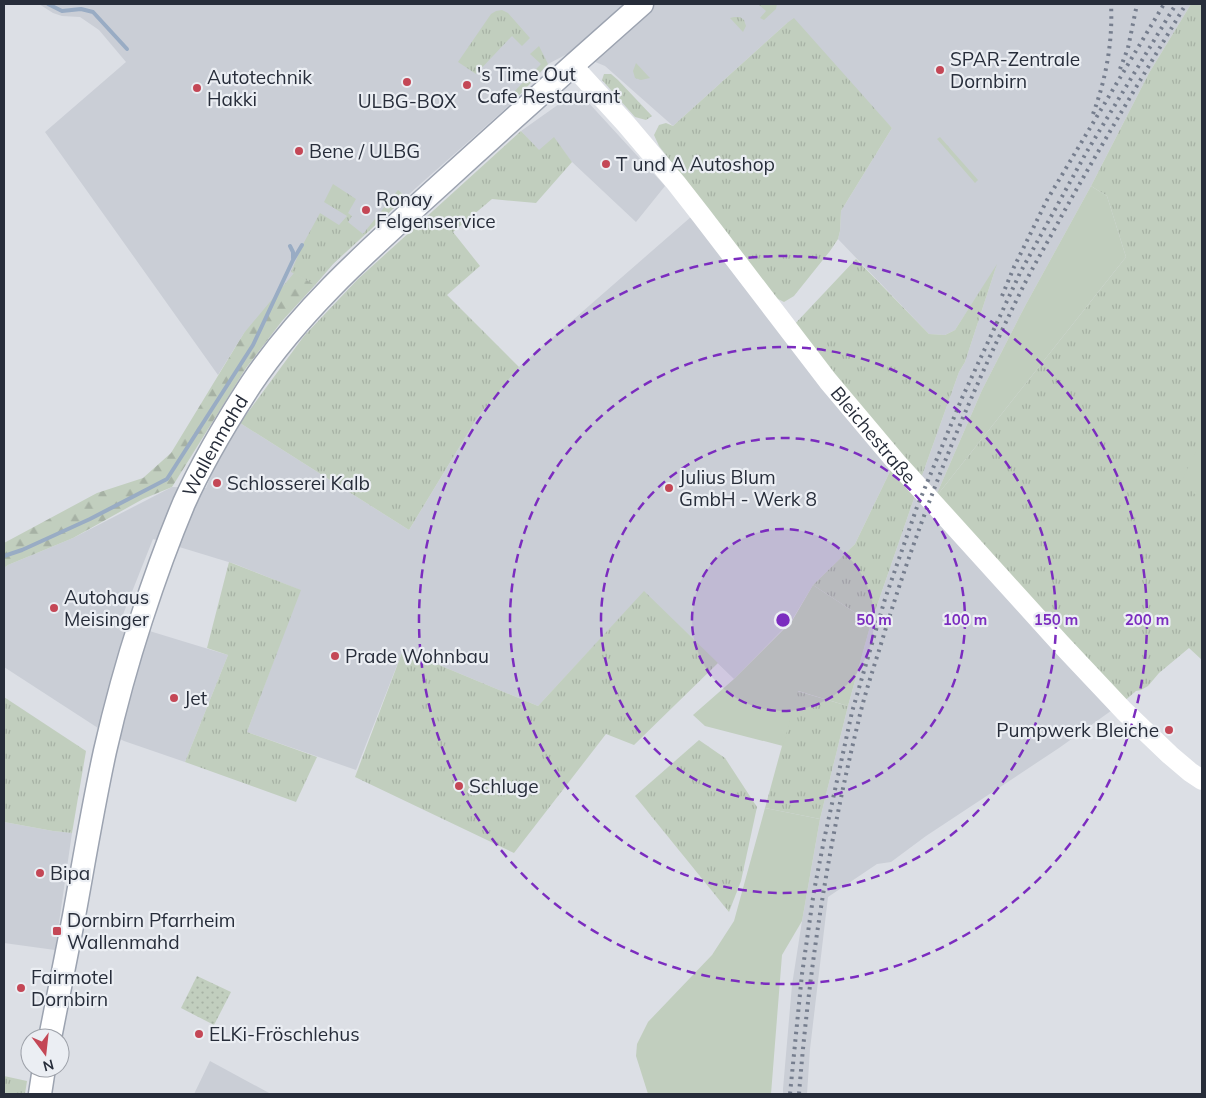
<svg xmlns="http://www.w3.org/2000/svg" width="1206" height="1098" font-family="Mulish,sans-serif">
	<style>
		.built { fill: #caced6 }
		.grass { fill: url(#grass-tufts) }
		.forest { fill: url(#forest-firs) }
		.park { fill: url(#park-dots) }
		.garden { fill: #c1cebe }
		.lines { fill: none; stroke-linecap: round; stroke-linejoin: round }
		.stream { stroke: #99acc4; stroke-width: 4 }
		.primary-casing { stroke: #9ca3b0; stroke-width: 25 }
		.secondary { stroke: #fff; stroke-width: 20 }
		.primary { stroke: #fff; stroke-width: 22 }
		.rail { stroke: #767e8e; stroke-width: 4; stroke-dasharray: 2.5 5; stroke-linecap: butt }
		.ring { fill: none; stroke: #7b2cbf; stroke-width: 2.5; stroke-dasharray: 9 6 }
		.poi-dot { fill: #c44756; stroke: #ebeef3; stroke-width: 2 }
		.labels { text-anchor: middle; stroke-width: 4.5; stroke-linejoin: round; paint-order: stroke }
		.poi-label { font-size: 19px; fill: #272d3a; stroke: #ebeef3; text-anchor: start }
		.street-label { font-size: 19px; fill: #272d3a; stroke: #ebeef3 }
		.centre { fill: #7b2cbf; stroke: #ebeef3; stroke-width: 2.5 }
		.ring-label { font-size: 15px; text-anchor: middle; font-weight: bold; fill: #7b2cbf; stroke: #ebeef3; stroke-width: 4.5; stroke-linejoin: round; paint-order: stroke }
	</style>
	<defs>
		<pattern id="grass-tufts" width="24" height="20" patternUnits="userSpaceOnUse" patternTransform="scale(1.25)"><rect width="24" height="20" fill="#c1cebe"/><path d="M3 7l-1-3M5 7V3M7 7l1-3M15 17l-1-3M17 17v-4M19 17l1-3" fill="none" stroke="#a6b1a4"/></pattern>
		<pattern id="forest-firs" width="22" height="20" patternUnits="userSpaceOnUse" patternTransform="scale(1.25)"><rect width="22" height="20" fill="#c1cebe"/><path d="M5 1l3.5 6h-7zM16 11l3.5 6h-7z" fill="#a6b1a4"/></pattern>
		<pattern id="park-dots" width="8" height="8" patternUnits="userSpaceOnUse" patternTransform="scale(1.25)"><rect width="8" height="8" fill="#c1cebe"/><path d="M2 2h.1M6 6h.1" fill="none" stroke="#a6b1a4" stroke-width="1.8" stroke-linecap="round"/></pattern>
	</defs>
	<rect width="100%" height="100%" fill="#dcdfe5"/>
	<g class="built">
		<polygon points="39,4 1191,4 1149,73 1091,186 1025,306 982,390 935,498 1122,703 1059,748 926,836 891,862 877,864 828,897 810,1049 807,1094 783,1094 783,1089 792,985 802,921 820,819 848,706 871,623 919,484 959,372 965,362 996,267 955,330 945,335 929,334 838,239 840,231 841,211 892,128 787,23 673,126 605,66 571,52 548,64 513,102 356,241 333,264 315,285 308,281 244,333 218,375 45,132 126,62 99,30 80,17 62,16 53,13"/>
		<polygon points="576,92 586,100 665,186 636,222 571,161 554,138 539,151 521,131"/>
		<polygon points="692,216 896,459 855,544 813,585 792,620 734,679 644,592 538,706 403,650 356,770 247,732 300,590 235,564 153,539 120,622 228,655 185,762 124,741 98,728 4,667 4,568 8,565 73,538 172,487 206,488 212,473 240,423 409,530 477,418 519,367"/>
		<polygon points="4,822 53,831 72,833 55,950 4,943"/>
		<polygon points="210,1061 271,1094 194,1094"/>
	</g>
	<g class="grass">
		<polygon points="758,4 777,4 776,9 764,20 760,18 766,11"/>
		<polygon points="1191,4 1202,4 1202,660 1189,648 1159,673 1148,686 1141,690 1136,691 1122,703 935,498 1126,257 1107,196 1091,186 1149,73"/>
		<polygon points="502,10 508,13 530,38 522,46 512,36 476,74 458,62 491,14 496,11"/>
		<polygon points="734,17 740,17 744,20 746,26 743,32 730,18"/>
		<polygon points="794,18 892,128 841,211 840,231 838,239 830,251 794,296 784,302 776,298 659,146 654,135 659,125 666,123 673,126 787,23"/>
		<polygon points="539,46 548,64 513,102 509,97 541,64 530,54"/>
		<polygon points="636,63 650,78 641,80 635,78 633,71"/>
		<polygon points="604,74 611,74 618,80 652,116 646,120 635,117 602,80"/>
		<polygon points="521,131 539,150 554,137 572,162 536,203 492,199 453,232 480,266 447,295 519,367 477,418 409,530 240,423 304,336 358,279"/>
		<polygon points="940,137 978,180 975,183 937,139"/>
		<polygon points="333,184 356,199 348,213 352,216 348,222 363,234 398,190 406,197 333,264 315,285 291,272 302,246 320,213 339,225 347,216 324,202"/>
		<polygon points="856,259 929,334 945,335 955,330 997,264 965,362 959,372 919,484 871,623 813,585 855,544 896,459 792,327"/>
		<polygon points="229,562 301,590 247,732 317,757 296,802 185,762 228,655 207,648"/>
		<polygon points="644,591 718,663 634,745 606,734 514,853 355,777 403,650 538,706"/>
		<polygon points="797,691 848,706 820,819 765,808"/>
		<polygon points="4,697 86,751 72,833 53,831 4,822"/>
		<polygon points="699,740 725,758 757,807 741,881 729,912 635,796"/>
		<polygon points="4,1076 27,1081 25,1094 4,1094"/>
	</g>
	<polygon class="forest" points="294,273 315,285 282,321 246,368 172,487 143,499 73,538 8,565 4,568 4,543 97,493 143,478 171,453 244,333"/>
	<polygon class="park" points="197,976 231,992 214,1025 181,1008"/>
	<g class="garden">
		<polygon points="1091,186 1107,196 1126,257 935,498 982,390 1025,306"/>
		<polygon points="1202,440 1202,505 1183,477"/>
		<polygon points="813,585 871,623 848,706 798,691 783,746 705,726 693,715 734,679 792,621"/>
		<polygon points="765,808 820,819 802,921 782,955 771,1094 648,1094 636,1056 637,1044 648,1022 712,955 734,921"/>
	</g>
	<g class="lines">
		<g class="stream">
			<polyline points="48,4 62,11 81,9 93,12 127,49"/>
			<polyline points="290,246 293,252 293,258"/>
			<polyline points="4,556 22,550 90,519 167,479 253,345 293,260 302,245"/>
		</g>
		<defs>
			<g id="primary">
				<path id="s2" d="M 50,1038 C 58,997 66,957 74,916 C 84,861 93,806 105,751 C 115,707 127,663 141,620 C 154,580 168,541 184,503 C 202,463 227,421 251,384 C 302,308 372,247 439,186 C 506,125 574,64 642,4"/>
				<polyline points="40,1094 44,1068"/>
			</g>
		</defs>
		<use href="#primary" class="primary-casing"/>
		<path class="secondary" id="s1" d="M 573,66 L 626,124 L 676,183 L 701,215 L 828,381 L 897,463 L 1060,643 L 1124,711 L 1170,755 L 1190,772 L 1202,780"/>
		<use href="#primary" class="primary"/>
		<g class="rail">
			<polyline points="1120,69 1128,48 1137,4"/>
			<path d="M 1093,114 C 1106,79 1113,41 1111,4"/>
			<polyline points="1002,296 1014,267 1047,200 1164,4"/>
			<polyline points="790,1094 802,974 814,891 824,840 852,712 885,599 917,507 962,398 1020,273 1086,153 1176,4"/>
			<path d="M 799,1094 C 809,969 828,845 858,723 C 864,696 873,670 881,644 C 919,518 968,397 1027,279 C 1038,258 1050,238 1061,217 C 1101,145 1144,74 1186,4"/>
		</g>
	</g>
	<circle cx="783" cy="620" r="91" fill="#7b2cbf" fill-opacity=".12"/>
	<g class="ring">
		<circle cx="783" cy="620" r="91"/>
		<circle cx="783" cy="620" r="182"/>
		<circle cx="783" cy="620" r="273"/>
		<circle cx="783" cy="620" r="364"/>
	</g>
	<g class="poi-dot">
		<circle cx="940" cy="70" r="5"/>
		<circle cx="407" cy="82" r="5"/>
		<circle cx="467" cy="85" r="5"/>
		<circle cx="197" cy="88" r="5"/>
		<circle cx="299" cy="151" r="5"/>
		<circle cx="606" cy="164" r="5"/>
		<circle cx="366" cy="210" r="5"/>
		<circle cx="217" cy="483" r="5"/>
		<circle cx="669" cy="488" r="5"/>
		<circle cx="54" cy="608" r="5"/>
		<circle cx="335" cy="656" r="5"/>
		<circle cx="174" cy="698" r="5"/>
		<circle cx="1169" cy="730" r="5"/>
		<circle cx="459" cy="786" r="5"/>
		<circle cx="40" cy="873" r="5"/>
		<rect x="52" y="926" width="10" height="10" rx="2.5"/>
		<circle cx="21" cy="988" r="5"/>
		<circle cx="199" cy="1034" r="5"/>
	</g>
	<g class="labels">
		<g class="poi-label">
			<text x="950" y="66">SPAR-Zentrale<tspan x="950" dy="22">Dornbirn</tspan></text>
			<text x="477" y="81">'s Time Out<tspan x="477" dy="22">Cafe Restaurant</tspan></text>
			<text x="207" y="84">Autotechnik<tspan x="207" dy="22">Hakki</tspan></text>
			<text x="407" y="108" text-anchor="middle">ULBG-BOX</text>
			<text x="309" y="158">Bene / ULBG</text>
			<text x="616" y="171">T und A Autoshop</text>
			<text x="376" y="206">Ronay<tspan x="376" dy="22">Felgenservice</tspan></text>
			<text x="679" y="484">Julius Blum<tspan x="679" dy="22">GmbH - Werk 8</tspan></text>
			<text x="227" y="490">Schlosserei Kalb</text>
			<text x="64" y="604">Autohaus<tspan x="64" dy="22">Meisinger</tspan></text>
			<text x="345" y="663">Prade Wohnbau</text>
			<text x="184" y="705">Jet</text>
			<text x="1159" y="737" text-anchor="end">Pumpwerk Bleiche</text>
			<text x="469" y="793">Schluge</text>
			<text x="50" y="880">Bipa</text>
			<text x="67" y="927">Dornbirn Pfarrheim<tspan x="67" dy="22">Wallenmahd</tspan></text>
			<text x="31" y="984">Fairmotel<tspan x="31" dy="22">Dornbirn</tspan></text>
			<text x="209" y="1041">ELKi-Fröschlehus</text>
		</g>
		<g class="street-label">
			<text dy="7" stroke="none"><textPath href="#s1" startOffset="476">Bleichestraße</textPath></text>
			<text dy="7" stroke="none"><textPath href="#s2" startOffset="618">Wallenmahd</textPath></text>
		</g>
	</g>
	<circle cx="783" cy="620" r="8" class="centre"/>
	<g class="ring-label">
		<text x="874" y="625">50 m</text>
		<text x="965" y="625">100 m</text>
		<text x="1056" y="625">150 m</text>
		<text x="1147" y="625">200 m</text>
	</g>
	<rect width="1206" height="1098" fill="none" stroke="#272d3a" stroke-width="10"/>
	<g transform="translate(45 1053) rotate(165)"><circle r="24" fill="#ebeef3" stroke="#9da1a9"/>
	<path d="M0-4L9 19L0 12L-9 19Z" fill="#c44756"/>
	<text y="-8" font-size="14" font-weight="bold" text-anchor="middle" fill="#272d3a">N</text>
	</g>
</svg>
